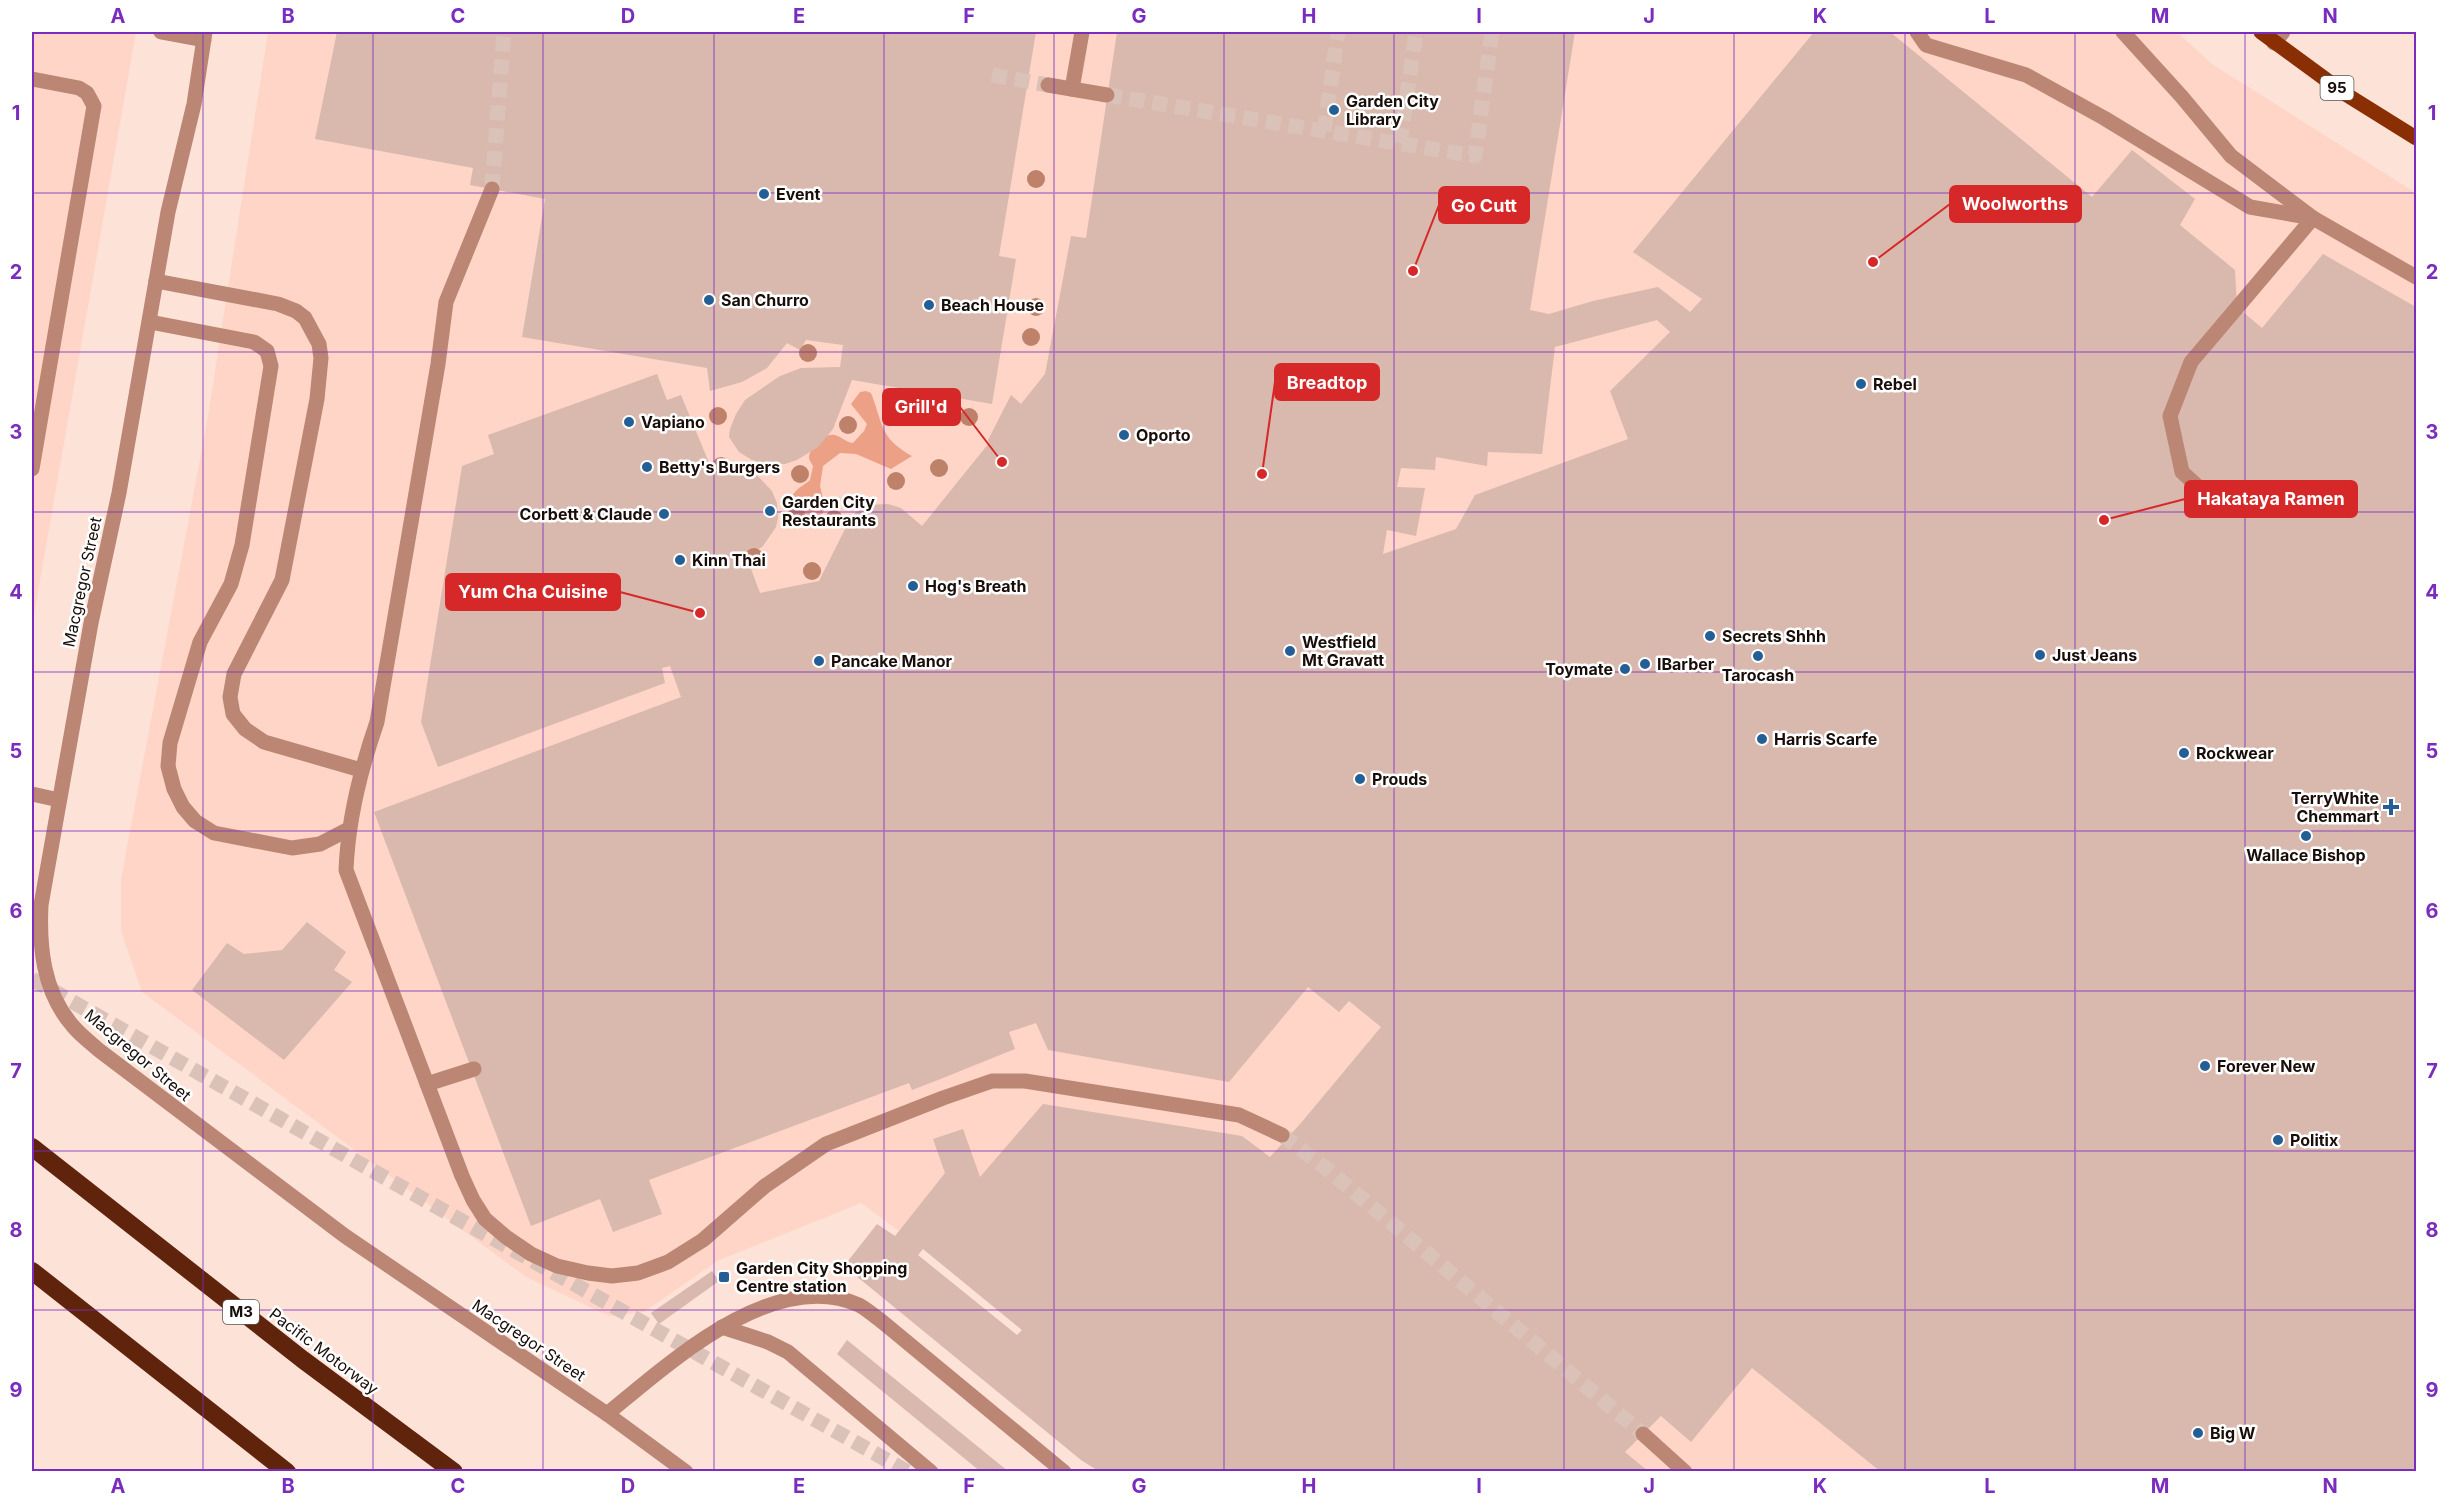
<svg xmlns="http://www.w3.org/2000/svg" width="2448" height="1503" font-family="Inter,sans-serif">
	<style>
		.built { fill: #fed5c6 }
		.water { fill: #eca187 }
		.building { fill: #d9b8ad; fill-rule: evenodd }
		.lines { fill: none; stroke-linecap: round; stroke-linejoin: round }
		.minor-tunnel { stroke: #dbc2b9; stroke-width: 15; stroke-dasharray: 15 8; stroke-linecap: butt }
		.minor { stroke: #bb8674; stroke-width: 15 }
		.major { stroke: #8a2e03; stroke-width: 15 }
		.highway { stroke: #60240c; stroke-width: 18 }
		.tree { fill: #be826b }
		.grid { fill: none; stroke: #7b2cbf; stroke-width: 1.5; stroke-opacity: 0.55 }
		.poi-dot { fill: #235e95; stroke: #fff; stroke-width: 2 }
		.labels { text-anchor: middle; stroke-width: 5; stroke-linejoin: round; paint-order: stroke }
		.shield { fill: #fff; stroke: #5d5653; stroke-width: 1.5 }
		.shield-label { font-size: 15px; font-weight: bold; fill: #180d09 }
		.poi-label { font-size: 16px; font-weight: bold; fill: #180d09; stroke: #fff; text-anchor: start }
		.street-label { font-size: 16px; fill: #180d09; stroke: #fff }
		.leader { fill: none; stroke: #d62828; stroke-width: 2 }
		.callout-dot { fill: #d62828; stroke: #fff; stroke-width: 2 }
		.callout { fill: #d62828; stroke: #d62828; stroke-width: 2 }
		.callout-label { font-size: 18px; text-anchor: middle; font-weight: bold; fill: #fff }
		.neatline { fill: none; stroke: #7b2cbf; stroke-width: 2 }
		.grid-label { font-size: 20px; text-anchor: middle; font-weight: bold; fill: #7b2cbf }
	</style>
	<rect width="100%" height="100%" fill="#fde2d8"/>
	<g class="built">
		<polygon points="32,32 136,32 32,626"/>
		<polygon points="268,32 2177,32 2212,64 2416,193 2416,1471 1141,1471 1017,1335 1022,1330 923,1249 861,1203 717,1261 644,1312 609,1316 526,1277 142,992 121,931 121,879 207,422"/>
	</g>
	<path class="water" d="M 866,391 L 871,393 C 883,423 879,438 912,456 L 891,469 L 856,454 L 840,453 L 823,466 L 820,486 L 825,507 L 823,513 L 818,518 L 801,524 C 790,519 784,502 795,492 C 799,487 806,484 810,480 L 813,466 C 812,464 809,460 809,457 C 810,447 824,433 834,435 C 841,436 845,442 853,443 L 864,431 L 867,424 L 851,404 L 860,392 Z"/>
	<g class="building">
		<polygon points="337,32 1036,32 999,256 1016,259 992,404 852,380 833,429 818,447 797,460 785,464 765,464 752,460 739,452 729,437 730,429 736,414 745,400 780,376 801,368 840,367 843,345 806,340 800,350 787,343 767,368 742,382 710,391 707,368 522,337 545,199 470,185 473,168 315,139"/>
		<path d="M 1117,32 L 1575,32 L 1530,310 L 1549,314 L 1593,301 L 1658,287 L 1690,312 L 1702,299 L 1633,252 L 1814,32 L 1890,32 L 2092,197 L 2132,150 L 2195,199 L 2180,225 L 2235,270 L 2237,307 L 2262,328 L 2323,254 L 2416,307 L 2416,1472 L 1881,1472 L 1752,1368 L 1691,1442 L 1661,1416 L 1625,1452 L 1649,1472 L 1100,1472 L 1081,1460 L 844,1266 L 877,1224 L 895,1236 L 945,1173 L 933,1139 L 963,1129 L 980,1177 L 1043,1104 L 1242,1136 L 1270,1157 L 1301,1123 L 1381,1027 L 1349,1001 L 1339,1012 L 1308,987 L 1229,1082 L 1048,1050 L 1036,1023 L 1009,1032 L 1015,1049 L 938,1080 L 912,1090 L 909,1083 L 649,1180 L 662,1214 L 613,1232 L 600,1199 L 531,1226 L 374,812 L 681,697 L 670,666 L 662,668 L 665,683 L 438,767 L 421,722 L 462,466 L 494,454 L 488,435 L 657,374 L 667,400 L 681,395 L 712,470 L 722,469 L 755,473 L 772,491 L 777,503 L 778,518 L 776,527 L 763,546 L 747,558 L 760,593 L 819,581 L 847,525 L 856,512 L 869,505 L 888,504 L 901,508 L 922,526 L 989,443 L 988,440 L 1011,395 L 1021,404 L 1045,374 L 1071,236 L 1086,238 ZM 1657,320 L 1670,332 L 1610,391 L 1628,439 L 1475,495 L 1456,529 L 1383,554 L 1387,530 L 1416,536 L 1425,488 L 1397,487 L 1401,468 L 1435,470 L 1436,457 L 1487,466 L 1488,452 L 1542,454 L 1555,347 ZM 923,1249 L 1022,1330 L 1017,1335 L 918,1255 Z"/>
		<polygon points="307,922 346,952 334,970 352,982 284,1060 192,990 227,943 244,954 282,950"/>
		<polygon points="712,1271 719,1281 659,1324 651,1313"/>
		<polygon points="847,1340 1009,1472 981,1472 837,1354"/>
	</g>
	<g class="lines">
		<g class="minor-tunnel">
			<polyline points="992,75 1048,85"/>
			<polyline points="1107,95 1475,156 1492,32"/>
			<polyline points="1324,131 1338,32"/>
			<polyline points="1400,143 1416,32"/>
			<polyline points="492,189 504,32"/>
			<polyline points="32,979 908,1472"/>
			<polyline points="1282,1135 1328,1170 1643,1434"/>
		</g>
		<g class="minor">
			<polyline points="161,32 204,40"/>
			<path d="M 205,32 L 194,104 L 168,212 L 119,493 L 91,623 L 41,905 C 39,947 43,991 72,1025 C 80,1035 91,1043 100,1051 L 345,1236 L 607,1414 L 686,1472"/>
			<polyline points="1917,32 1926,45 2026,75 2104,118 2250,207 2313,218"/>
			<polyline points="2123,32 2182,97 2231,156 2313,218 2416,277"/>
			<polyline points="2274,43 2283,32"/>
			<polyline points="32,79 79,88 87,93 94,106 32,469"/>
			<polyline points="1048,85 1107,95"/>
			<polyline points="1072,89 1082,32"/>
			<path d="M 492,189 L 446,302 L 438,364 L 377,722 C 360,771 348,819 346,870 L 462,1176 L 473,1200 L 485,1219 L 506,1237 L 531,1254 L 557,1266 L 588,1273 L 612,1276 L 638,1273 L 668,1262 L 703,1240 L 765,1186 L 826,1144 L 943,1098 L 992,1081 L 1025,1081 L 1239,1115 L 1282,1135"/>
			<polyline points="156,281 278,304 296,311 305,318 319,344 321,358 317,399 282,580 234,674 230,697 233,714 245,729 264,742 361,770"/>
			<polyline points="150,322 254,342 267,351 271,366 242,545 231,584 200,642 170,743 168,766 174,789 183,807 195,821 214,833 292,848 320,844 349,829"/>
			<polyline points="2204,492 2182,472 2170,416 2191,362 2313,218"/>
			<polyline points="32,794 59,800"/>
			<polyline points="427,1084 474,1069"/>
			<polyline points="722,1327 768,1342 788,1352 931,1472"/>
			<path d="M 607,1414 C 667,1365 774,1266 859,1305 C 868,1310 877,1318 885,1324 L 1064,1472"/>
			<polyline points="1643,1434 1685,1472"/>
		</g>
		<polyline class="major" points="2261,32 2347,95 2416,138"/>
		<g class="highway">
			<polyline points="32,1147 302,1359 454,1472"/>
			<polyline points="32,1271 287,1472"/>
		</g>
	</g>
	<g class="tree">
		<circle cx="1036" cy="179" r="9"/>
		<circle cx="1036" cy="307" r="9"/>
		<circle cx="1031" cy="337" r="9"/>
		<circle cx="808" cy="353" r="9"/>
		<circle cx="718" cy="416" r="9"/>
		<circle cx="969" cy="417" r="9"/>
		<circle cx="848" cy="425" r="9"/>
		<circle cx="721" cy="466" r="9"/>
		<circle cx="939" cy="468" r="9"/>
		<circle cx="800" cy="474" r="9"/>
		<circle cx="896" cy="481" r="9"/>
		<circle cx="796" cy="515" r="9"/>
		<circle cx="834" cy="519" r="9"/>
		<circle cx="754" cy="557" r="9"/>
		<circle cx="812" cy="571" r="9"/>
	</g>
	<path class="grid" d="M 203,32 L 203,1472M 373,32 L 373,1472M 543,32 L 543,1472M 714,32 L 714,1472M 884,32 L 884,1472M 1054,32 L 1054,1472M 1224,32 L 1224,1472M 1394,32 L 1394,1472M 1564,32 L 1564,1472M 1734,32 L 1734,1472M 1905,32 L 1905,1472M 2075,32 L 2075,1472M 2245,32 L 2245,1472M 32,193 L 2416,193M 32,352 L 2416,352M 32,512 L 2416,512M 32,672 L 2416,672M 32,831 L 2416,831M 32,991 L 2416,991M 32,1151 L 2416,1151M 32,1310 L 2416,1310"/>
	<g class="poi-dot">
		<circle cx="1334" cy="110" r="6"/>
		<circle cx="764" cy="194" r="6"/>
		<circle cx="709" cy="300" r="6"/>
		<circle cx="929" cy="305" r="6"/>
		<circle cx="1861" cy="384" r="6"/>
		<circle cx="629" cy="422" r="6"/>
		<circle cx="1124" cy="435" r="6"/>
		<circle cx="647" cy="467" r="6"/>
		<circle cx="770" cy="511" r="6"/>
		<circle cx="664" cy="514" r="6"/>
		<circle cx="680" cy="560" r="6"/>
		<circle cx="913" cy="586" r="6"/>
		<circle cx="1710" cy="636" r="6"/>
		<circle cx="1290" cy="651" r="6"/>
		<circle cx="2040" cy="655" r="6"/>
		<circle cx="1758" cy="656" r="6"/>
		<circle cx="819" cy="661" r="6"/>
		<circle cx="1645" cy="664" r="6"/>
		<circle cx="1625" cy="669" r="6"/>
		<circle cx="1762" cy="739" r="6"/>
		<circle cx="2184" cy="753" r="6"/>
		<circle cx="1360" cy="779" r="6"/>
		<path d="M2388 798h6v6h6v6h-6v6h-6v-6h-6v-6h6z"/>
		<circle cx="2306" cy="836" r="6"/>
		<circle cx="2205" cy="1066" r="6"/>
		<circle cx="2278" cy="1140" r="6"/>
		<rect x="718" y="1271" width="12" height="12" rx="3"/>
		<circle cx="2198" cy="1433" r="6"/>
	</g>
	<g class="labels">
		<g class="shield">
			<rect x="2320.5" y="76" width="33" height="24" rx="4.5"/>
			<rect x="223" y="1300" width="36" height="24" rx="4.5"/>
		</g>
		<g class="shield-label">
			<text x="2337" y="93">95</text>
			<text x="241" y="1317">M3</text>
		</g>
		<g class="poi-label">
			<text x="1346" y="107">Garden City<tspan x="1346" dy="18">Library</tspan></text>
			<text x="776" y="200">Event</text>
			<text x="721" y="306">San Churro</text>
			<text x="941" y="311">Beach House</text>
			<text x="1873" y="390">Rebel</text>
			<text x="641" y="428">Vapiano</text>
			<text x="1136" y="441">Oporto</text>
			<text x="659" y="473">Betty's Burgers</text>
			<text x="782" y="508">Garden City<tspan x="782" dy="18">Restaurants</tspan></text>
			<text x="652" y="520" text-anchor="end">Corbett &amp; Claude</text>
			<text x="692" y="566">Kinn Thai</text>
			<text x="925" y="592">Hog's Breath</text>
			<text x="1722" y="642">Secrets Shhh</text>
			<text x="1302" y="648">Westfield<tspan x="1302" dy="18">Mt Gravatt</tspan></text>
			<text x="2052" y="661">Just Jeans</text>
			<text x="831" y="667">Pancake Manor</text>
			<text x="1657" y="670">IBarber</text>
			<text x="1613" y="675" text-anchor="end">Toymate</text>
			<text x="1758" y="681" text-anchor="middle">Tarocash</text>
			<text x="1774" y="745">Harris Scarfe</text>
			<text x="2196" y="759">Rockwear</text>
			<text x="1372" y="785">Prouds</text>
			<text x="2379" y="804" text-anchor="end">TerryWhite<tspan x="2379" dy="18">Chemmart</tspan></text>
			<text x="2306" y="861" text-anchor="middle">Wallace Bishop</text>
			<text x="2217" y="1072">Forever New</text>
			<text x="2290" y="1146">Politix</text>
			<text x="736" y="1274">Garden City Shopping<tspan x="736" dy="18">Centre station</tspan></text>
			<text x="2210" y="1439">Big W</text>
		</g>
		<g class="street-label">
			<text transform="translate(82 582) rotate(-78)" y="6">Macgregor Street</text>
			<text transform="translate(138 1055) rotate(40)" y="6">Macgregor Street</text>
			<text transform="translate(529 1340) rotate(34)" y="6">Macgregor Street</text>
			<text transform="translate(324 1351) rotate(37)" y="6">Pacific Motorway</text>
		</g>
	</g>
	<path class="leader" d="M1873 262L1950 204M1413 271L1439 205M1262 474L1275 382M1002 462L960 407M2104 520L2185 499M700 613L620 592"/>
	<g class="callout-dot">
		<circle cx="1873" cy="262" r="6"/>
		<circle cx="1413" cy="271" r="6"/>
		<circle cx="1262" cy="474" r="6"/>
		<circle cx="1002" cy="462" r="6"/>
		<circle cx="2104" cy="520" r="6"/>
		<circle cx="700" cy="613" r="6"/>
	</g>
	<g class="callout">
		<rect x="1950" y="186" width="131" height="36" rx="6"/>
		<rect x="1439" y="187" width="90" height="36" rx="6"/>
		<rect x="1275" y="364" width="104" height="36" rx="6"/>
		<rect x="883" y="389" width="77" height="36" rx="6"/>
		<rect x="2185" y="481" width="172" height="36" rx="6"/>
		<rect x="446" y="574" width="174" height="36" rx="6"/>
	</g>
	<g class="callout-label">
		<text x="2015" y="210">Woolworths</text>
		<text x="1484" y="212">Go Cutt</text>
		<text x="1327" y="389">Breadtop</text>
		<text x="921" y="413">Grill'd</text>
		<text x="2271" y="505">Hakataya Ramen</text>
		<text x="533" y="598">Yum Cha Cuisine</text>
	</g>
	<rect width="2448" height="1503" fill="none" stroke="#ffffff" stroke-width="66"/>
	<rect x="33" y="33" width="2382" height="1437" class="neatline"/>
	<g class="grid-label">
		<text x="118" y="23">A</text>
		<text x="288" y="23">B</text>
		<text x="458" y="23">C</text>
		<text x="628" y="23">D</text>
		<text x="799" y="23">E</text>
		<text x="969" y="23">F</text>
		<text x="1139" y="23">G</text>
		<text x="1309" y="23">H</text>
		<text x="1479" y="23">I</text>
		<text x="1649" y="23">J</text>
		<text x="1820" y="23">K</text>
		<text x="1990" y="23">L</text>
		<text x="2160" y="23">M</text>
		<text x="2330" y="23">N</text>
		<text x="16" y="120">1</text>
		<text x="2432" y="120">1</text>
		<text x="16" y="279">2</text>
		<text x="2432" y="279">2</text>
		<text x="16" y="439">3</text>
		<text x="2432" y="439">3</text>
		<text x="16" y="599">4</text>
		<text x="2432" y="599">4</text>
		<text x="16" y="758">5</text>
		<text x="2432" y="758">5</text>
		<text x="16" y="918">6</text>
		<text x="2432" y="918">6</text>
		<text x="16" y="1078">7</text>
		<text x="2432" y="1078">7</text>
		<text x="16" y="1237">8</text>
		<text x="2432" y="1237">8</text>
		<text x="16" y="1397">9</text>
		<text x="2432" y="1397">9</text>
		<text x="118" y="1493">A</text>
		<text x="288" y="1493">B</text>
		<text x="458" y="1493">C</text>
		<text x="628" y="1493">D</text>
		<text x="799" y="1493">E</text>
		<text x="969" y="1493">F</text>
		<text x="1139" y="1493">G</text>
		<text x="1309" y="1493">H</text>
		<text x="1479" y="1493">I</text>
		<text x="1649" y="1493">J</text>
		<text x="1820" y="1493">K</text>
		<text x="1990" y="1493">L</text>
		<text x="2160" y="1493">M</text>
		<text x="2330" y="1493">N</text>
	</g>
</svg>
